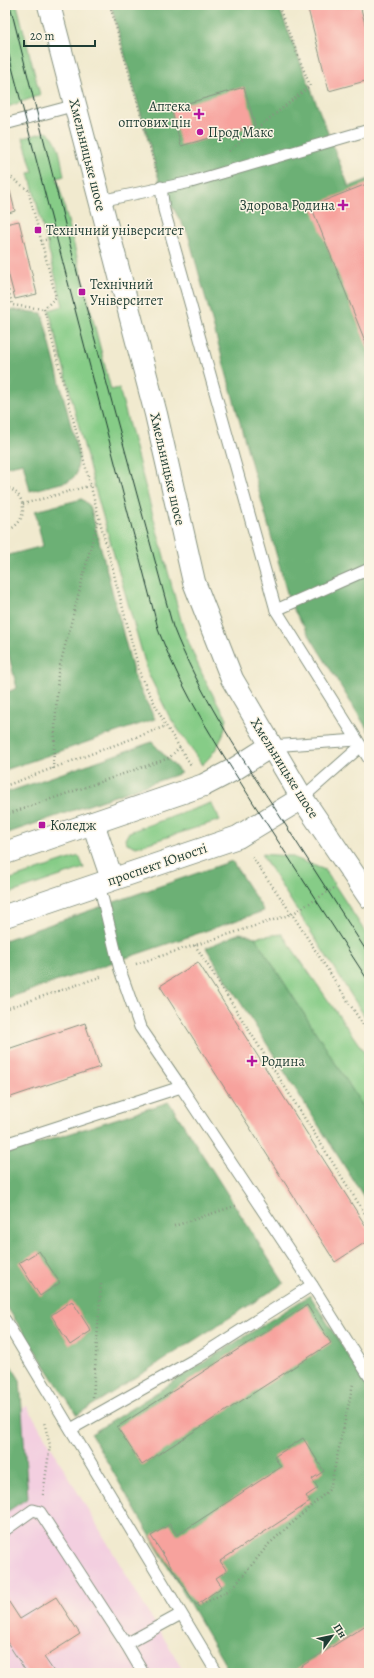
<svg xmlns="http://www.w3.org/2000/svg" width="374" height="1678" font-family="Alegreya,serif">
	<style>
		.built { fill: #f3cfe0 }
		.green { fill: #86cc87; stroke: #52845e }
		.forest { fill: #6cb074; stroke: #467654 }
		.building { fill: #f7a29d }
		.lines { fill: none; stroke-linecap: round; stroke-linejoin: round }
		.service-casing { stroke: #889482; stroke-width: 13 }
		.secondary-casing { stroke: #889482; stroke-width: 24 }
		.primary-casing { stroke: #889482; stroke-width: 24 }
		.path { stroke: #889482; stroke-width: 2.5; stroke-dasharray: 1 3; stroke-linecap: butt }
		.service { stroke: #fff; stroke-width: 11 }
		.secondary { stroke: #fff; stroke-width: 22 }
		.primary { stroke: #fff; stroke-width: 22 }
		.tram { stroke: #1f3d34; stroke-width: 1 }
		.poi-dot { fill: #b5179e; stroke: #fcf5e5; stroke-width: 1.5 }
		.labels { text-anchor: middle; stroke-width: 3; stroke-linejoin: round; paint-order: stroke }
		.poi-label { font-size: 14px; fill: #1f3d34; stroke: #fcf5e5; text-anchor: start }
		.street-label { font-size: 14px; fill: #1f3d34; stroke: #fcf5e5 }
	</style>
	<rect width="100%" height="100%" fill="#fcf5e5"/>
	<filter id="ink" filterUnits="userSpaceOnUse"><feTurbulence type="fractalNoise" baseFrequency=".025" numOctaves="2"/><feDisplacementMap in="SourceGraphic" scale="8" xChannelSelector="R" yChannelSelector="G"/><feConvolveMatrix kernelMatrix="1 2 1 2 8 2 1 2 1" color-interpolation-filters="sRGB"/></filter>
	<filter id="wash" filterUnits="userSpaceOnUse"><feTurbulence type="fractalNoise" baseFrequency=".012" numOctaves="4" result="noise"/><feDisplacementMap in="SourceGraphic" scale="16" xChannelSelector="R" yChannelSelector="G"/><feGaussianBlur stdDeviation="0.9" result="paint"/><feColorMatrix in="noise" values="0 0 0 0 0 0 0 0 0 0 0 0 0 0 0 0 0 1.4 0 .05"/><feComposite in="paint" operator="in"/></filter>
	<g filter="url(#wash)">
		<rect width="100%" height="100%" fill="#f1eacf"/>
		<polygon class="built" points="27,1406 148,1612 185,1673 5,1673 5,1420"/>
		<g class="green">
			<polygon points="5,5 17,5 40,95 5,108"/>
			<path d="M 46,132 C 60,137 61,163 64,176 L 57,178 L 111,390 L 119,388 L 182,624 C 194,658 207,688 227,718 C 224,738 216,752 202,765 L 169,716 L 148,673 L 94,485 L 49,310 L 63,306 L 29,173 L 33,172 L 23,138 Z"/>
			<polygon points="211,803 220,820 136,847 127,843 125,839 129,832"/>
			<polygon points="261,854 290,856 325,870 369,938 369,1023"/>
			<polygon points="79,856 84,868 5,895 5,881"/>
			<polygon points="282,934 369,1059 369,1116 255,937"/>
		</g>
		<g class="forest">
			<polygon points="111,5 278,5 349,187 369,179 369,732 290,604 188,234 161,187"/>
			<polygon points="5,309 42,313 79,457 76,475 69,481 30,491 23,463 5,467"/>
			<polygon points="82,499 90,506 135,679 155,719 5,770 5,693 17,688 5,640 5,556 43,546 35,511"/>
			<polygon points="152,742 181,773 5,834 5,793"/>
			<polygon points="232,861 264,911 5,999 5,940"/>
			<polygon points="240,933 255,937 369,1116 369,1205 206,948"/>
			<polygon points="169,1102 284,1283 77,1415 5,1304 5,1154"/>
			<polygon points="310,1295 369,1389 369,1673 230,1673 91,1434"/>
			<polygon points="5,1356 20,1380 28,1498 5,1513"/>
		</g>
		<g id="blocks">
			<g class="building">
				<polygon points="307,5 360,5 369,39 369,80 329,91"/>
				<polygon points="244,87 255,125 181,146 171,108"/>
				<polygon points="369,183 369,351 311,206"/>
				<polygon points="10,191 15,211 5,214 5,192"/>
				<polygon points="19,221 37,294 15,299 5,261 5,224"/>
				<polygon points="5,292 8,303 5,304"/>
				<polygon points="198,962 369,1231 369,1240 335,1262 160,986"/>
				<polygon points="85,1023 100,1067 5,1099 5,1050"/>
				<polygon points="39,1251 60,1283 40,1296 19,1263"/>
				<polygon points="72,1301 91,1331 70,1345 51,1315"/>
				<polygon points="307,1305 331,1343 142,1465 117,1427"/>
				<polygon points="303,1438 324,1471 312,1479 318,1488 306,1496 310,1502 220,1561 227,1571 216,1578 222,1587 196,1605 151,1536 170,1524 177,1535 281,1467 274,1457"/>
				<polygon points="5,1596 20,1619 56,1597 80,1634 44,1657 55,1673 27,1673 5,1639"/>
				<polygon points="369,1623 369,1673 291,1673"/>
			</g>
		</g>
	</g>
	<g filter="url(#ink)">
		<use href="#blocks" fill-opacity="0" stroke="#889482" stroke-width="1"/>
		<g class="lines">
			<defs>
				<g id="service">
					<polyline points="5,124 76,105"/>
					<polyline points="161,187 164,210 276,610 369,759"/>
					<polyline points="100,201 191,182 369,130"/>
					<polyline points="276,610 369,569"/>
					<polyline points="271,746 357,740"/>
					<polyline points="302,798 361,746"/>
					<polyline points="99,884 120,970 140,1027 181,1087"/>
					<polyline points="5,1144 181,1087 312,1285 369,1376"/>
					<polyline points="5,1320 217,1673"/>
					<polyline points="71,1429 199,1357 312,1285"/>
					<polyline points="5,1530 33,1510 40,1512 126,1644 143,1673"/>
					<polyline points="126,1644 181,1614"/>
				</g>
				<g id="secondary">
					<polyline points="93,823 112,879"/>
					<polyline points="5,853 204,785 233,770 271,746"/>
					<polyline points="5,916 238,837 302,798"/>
				</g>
				<polyline id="primary" points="49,5 156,414 194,582 232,679 302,798 369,897"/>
			</defs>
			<use href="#service" class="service-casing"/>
			<use href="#secondary" class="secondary-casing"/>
			<use href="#primary" class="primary-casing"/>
			<g class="path">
				<polyline points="110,5 157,172"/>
				<polyline points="229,151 310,86 278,5"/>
				<polyline points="5,164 8,175 28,190 56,297 44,309"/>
				<polyline points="41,241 73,233"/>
				<polyline points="5,275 12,305 44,309"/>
				<polyline points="44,309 141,677 166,726 191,765"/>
				<path d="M 5,487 C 29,493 29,525 5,531"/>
				<polyline points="23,504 92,485"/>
				<polyline points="53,769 58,673 98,519"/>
				<polyline points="5,786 166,726"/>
				<polyline points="5,815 169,758 180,747"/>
				<polyline points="252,857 292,914 369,1034"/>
				<polyline points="195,945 369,1220"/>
				<polyline points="136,964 292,914 336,887"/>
				<polyline points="5,1009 103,976"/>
				<polyline points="174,1226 238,1205"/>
				<polyline points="93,1397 101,1284"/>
				<polyline points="43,1495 50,1445 44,1422"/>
				<polyline points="198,1606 232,1589 269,1544 330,1489 353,1384"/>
			</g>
			<use href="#service" class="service"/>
			<use href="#secondary" class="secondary"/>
			<use href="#primary" class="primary"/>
			<g class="tram">
				<path d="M 10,5 L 82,292 L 173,627 C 198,691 236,749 274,807 C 306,856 337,906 369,955"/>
				<path d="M 5,40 L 159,632 C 183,694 219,748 254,804 C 292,863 331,923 369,982"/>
			</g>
		</g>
	</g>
	<g class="poi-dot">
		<path d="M197 108h4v4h4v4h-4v4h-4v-4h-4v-4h4z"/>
		<circle cx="200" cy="132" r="4"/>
		<path d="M341 199h4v4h4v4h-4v4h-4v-4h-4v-4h4z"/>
		<rect x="34" y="226" width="8" height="8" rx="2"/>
		<rect x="78" y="288" width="8" height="8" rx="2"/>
		<rect x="38" y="821" width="8" height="8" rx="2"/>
		<path d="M250 1055h4v4h4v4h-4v4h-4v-4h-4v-4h4z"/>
	</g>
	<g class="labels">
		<g class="poi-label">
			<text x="191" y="111" text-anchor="end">Аптека<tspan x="191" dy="16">оптових цін</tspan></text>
			<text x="208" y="137">Прод Макс</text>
			<text x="335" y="210" text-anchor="end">Здорова Родина</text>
			<text x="46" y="235">Технічний університет</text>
			<text x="90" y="289">Технічний<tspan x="90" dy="16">Університет</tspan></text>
			<text x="50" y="830">Коледж</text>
			<text x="261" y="1066">Родина</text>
		</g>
		<g class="street-label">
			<text transform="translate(88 155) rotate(76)" y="5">Хмельницьке шосе</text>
			<text transform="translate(168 469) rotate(77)" y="5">Хмельницьке шосе</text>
			<text transform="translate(285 768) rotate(58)" y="5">Хмельницьке шосе</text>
			<text transform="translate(157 864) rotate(-19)" y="5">проспект Юності</text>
		</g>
	</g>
	<rect width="374" height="1678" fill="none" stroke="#fcf5e5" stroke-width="20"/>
	<g transform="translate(332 1636) rotate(57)" stroke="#fcf5e5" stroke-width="3" paint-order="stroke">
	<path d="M0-3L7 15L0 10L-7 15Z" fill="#1f3d34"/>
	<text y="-6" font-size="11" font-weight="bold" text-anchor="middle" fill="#1f3d34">Пн</text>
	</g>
	<path d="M24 40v6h71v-6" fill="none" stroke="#1f3d34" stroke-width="2"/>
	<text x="30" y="40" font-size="12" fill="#1f3d34" stroke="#fcf5e5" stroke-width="3" paint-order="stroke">20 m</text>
</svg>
